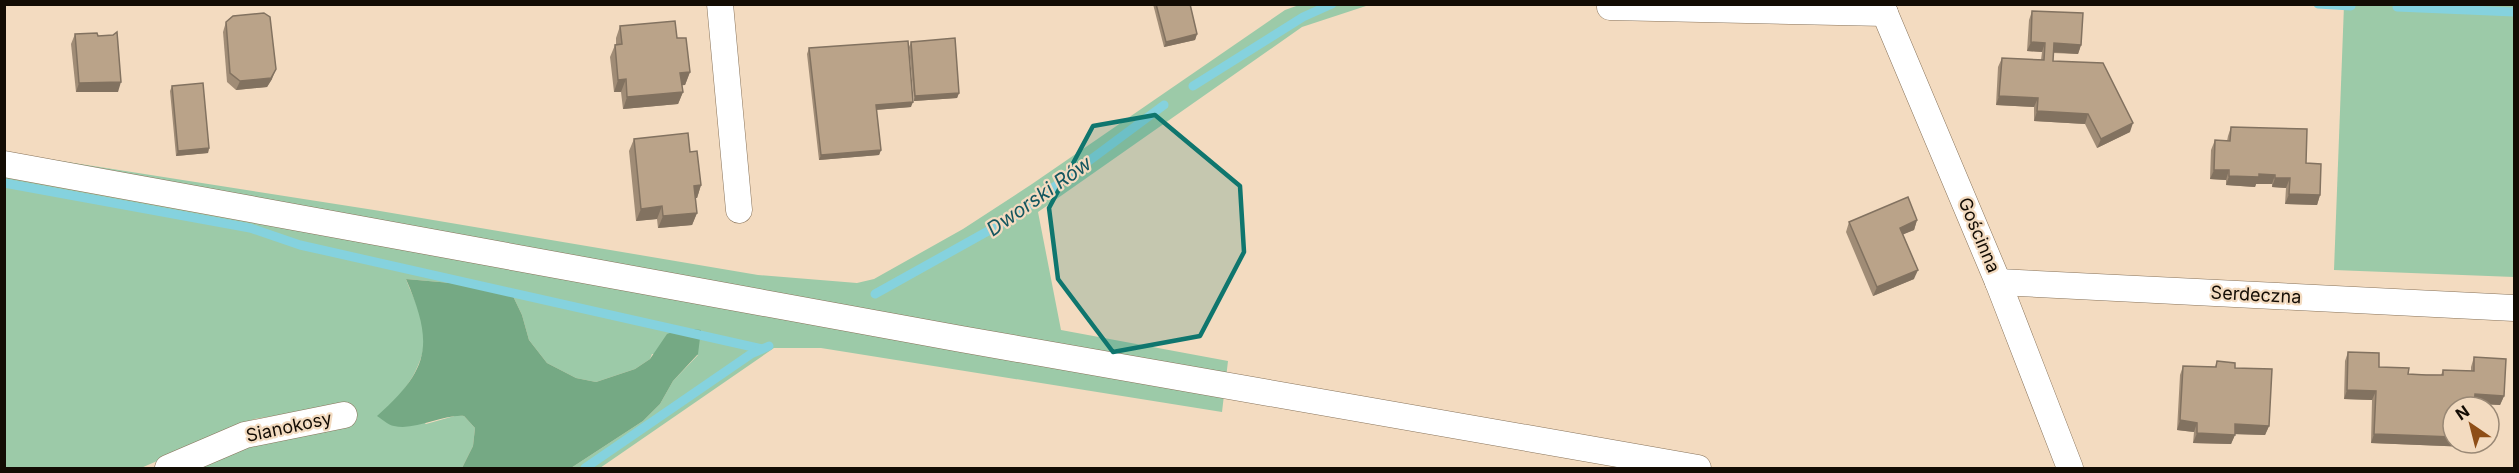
<svg xmlns="http://www.w3.org/2000/svg" width="2519" height="473" font-family="Inter,sans-serif">
	<style>
		.green { fill: #9ccaa8 }
		.forest { fill: #75a984 }
		.lines { fill: none; stroke-linecap: round; stroke-linejoin: round }
		.stream { stroke: #85d2de; stroke-width: 9 }
		.street-casing { stroke: #88735a; stroke-width: 27 }
		.street { stroke: #fff; stroke-width: 26 }
		.wall { fill: #a08c76 }
		.shaded-wall { fill: #827260 }
		.building { fill: #baa389; stroke: #827260; stroke-width: 1.5 }
		.marked { fill: #0f766e; fill-opacity: 0.2; stroke: #0f766e; stroke-width: 4.5; stroke-linejoin: round }
		.labels { text-anchor: middle; stroke-width: 4.5; stroke-linejoin: round; paint-order: stroke }
		.street-label { font-size: 18px; fill: #130c04; stroke: #f3dbc0 }
		.water-label { font-size: 20px; font-style: italic; fill: #14565f; stroke: #f3dbc0 }
	</style>
	<rect width="100%" height="100%" fill="#f3dbc0"/>
	<g class="green">
		<path d="M 1299,5 L 1369,5 L 1302,27 L 1038,212 L 1061,330 L 1228,361 L 1222,412 L 821,348 L 774,348 L 600,468 L 571,468 L 643,421 L 660,404 L 673,381 L 698,355 L 652,354 L 650,359 L 635,369 L 596,382 L 576,378 L 547,363 L 529,340 L 522,315 L 512,294 L 462,284 L 406,279 C 411,294 420,308 423,324 C 429,352 414,379 397,398 L 426,424 L 458,415 L 464,416 L 475,428 L 473,446 L 462,468 L 194,468 L 345,405 L 254,419 L 141,468 L 5,468 L 4,152 L 374,210 L 758,275 L 857,283 L 874,279 L 963,229 L 1032,184 L 1285,10 Z"/>
		<polygon points="2344,5 2514,5 2514,277 2334,270"/>
	</g>
	<path class="forest" d="M 406,279 L 462,284 L 512,294 L 522,315 L 529,340 L 547,363 L 576,378 L 596,382 L 635,369 L 650,359 L 667,334 L 683,328 L 701,330 L 698,354 L 673,381 L 660,404 L 643,421 L 571,468 L 462,468 L 473,446 L 475,428 L 464,416 C 443,414 416,431 394,426 C 388,425 382,419 377,416 C 430,369 434,344 406,279 Z"/>
	<g class="lines">
		<g class="stream">
			<polyline points="2318,4 2351,6"/>
			<polyline points="2397,7 2514,12"/>
			<polyline points="1193,86 1303,17 1332,4"/>
			<polyline points="4,183 250,228 300,245 762,349"/>
			<polyline points="875,294 1015,216 1164,105"/>
			<polyline points="585,468 751,354 769,346"/>
		</g>
		<defs>
			<g id="street">
				<polyline points="720,4 739,210"/>
				<polyline points="1881,4 1998,282 2070,468"/>
				<polyline points="1610,7 1885,13"/>
				<polyline points="4,164 961,339 1698,468"/>
				<polyline points="1998,282 2514,308"/>
				<polyline points="168,468 245,435 344,415"/>
			</g>
		</defs>
		<use href="#street" class="street-casing"/>
		<use href="#street" class="street"/>
	</g>
	<g class="wall">
		<polygon points="1153,4 1190,4 1197,34 1195,40 1164,47"/>
		<polygon points="2032,11 2081,45 2078,54 2053,53 2053,61 2130,132 2097,148 2085,124 2034,121 2034,107 1996,105 1998,67 2002,58 2041,60 2042,52 2027,51 2029,20"/>
		<polygon points="226,22 272,79 267,87 236,90 227,82 223,32"/>
		<polygon points="620,26 677,38 690,72 685,85 682,85 683,92 678,104 623,109 621,92 614,92 610,57 615,45 616,45 616,38"/>
		<polygon points="75,34 98,36 118,92 76,92 71,44"/>
		<polygon points="911,42 959,93 957,98 914,101 909,47"/>
		<polygon points="809,48 911,107 876,110 881,150 879,155 819,160 807,54"/>
		<polygon points="172,86 209,148 208,153 176,156 170,91"/>
		<polygon points="2231,127 2306,163 2320,195 2317,205 2285,204 2286,188 2272,187 2272,184 2256,184 2255,187 2226,185 2226,180 2210,179 2211,150 2215,140 2227,141 2228,136"/>
		<polygon points="634,139 690,152 701,185 697,198 695,198 697,213 692,225 658,228 657,219 636,221 629,151"/>
		<polygon points="1917,220 1914,230 1903,234 1914,279 1873,296 1846,232 1849,222"/>
		<polygon points="2348,352 2379,367 2408,374 2441,375 2443,370 2471,371 2471,367 2474,357 2504,396 2500,405 2474,404 2469,447 2371,443 2372,400 2344,399 2345,361"/>
		<polygon points="2217,361 2235,368 2269,426 2265,435 2235,434 2231,444 2193,443 2194,432 2177,430 2180,375 2183,366 2215,367"/>
	</g>
	<g class="shaded-wall">
		<polygon points="1197,34 1195,40 1164,47 1166,42"/>
		<polygon points="2031,42 2045,43 2042,52 2027,51"/>
		<polygon points="2054,43 2081,45 2078,54 2051,52"/>
		<polygon points="276,69 272,79 267,87 236,90 240,81"/>
		<polygon points="690,72 685,85 676,86 680,73"/>
		<polygon points="626,79 621,92 614,92 618,80"/>
		<polygon points="121,82 118,92 76,92 79,83"/>
		<polygon points="683,92 678,104 623,109 627,97"/>
		<polygon points="959,93 957,98 914,101 915,96"/>
		<polygon points="1999,96 2038,98 2034,107 1996,105"/>
		<polygon points="913,102 911,107 874,110 876,105"/>
		<polygon points="2037,111 2088,114 2085,124 2034,121"/>
		<polygon points="2133,123 2130,132 2097,148 2101,139"/>
		<polygon points="209,148 208,153 176,156 178,151"/>
		<polygon points="881,150 879,155 819,160 821,155"/>
		<polygon points="2214,170 2229,170 2226,180 2210,179"/>
		<polygon points="2259,174 2275,175 2272,184 2256,184 2255,187 2226,185 2229,176"/>
		<polygon points="2275,178 2290,178 2286,188 2272,187"/>
		<polygon points="701,185 697,198 689,198 694,186"/>
		<polygon points="2289,194 2320,195 2317,205 2285,204"/>
		<polygon points="662,206 657,219 636,221 641,209"/>
		<polygon points="697,213 692,225 658,228 663,216"/>
		<polygon points="1917,220 1914,230 1897,237 1900,228"/>
		<polygon points="1918,270 1914,279 1873,296 1877,287"/>
		<polygon points="2347,390 2376,391 2372,400 2344,399"/>
		<polygon points="2475,394 2504,396 2500,405 2471,403"/>
		<polygon points="2180,420 2197,423 2194,432 2177,430"/>
		<polygon points="2235,424 2269,426 2265,435 2232,434"/>
		<polygon points="2197,433 2235,435 2231,444 2193,443"/>
		<polygon points="2374,434 2453,437 2453,443 2470,443 2469,447 2371,443"/>
	</g>
	<g class="building">
		<polygon points="1156,4 1190,4 1197,34 1166,42"/>
		<polygon points="2032,11 2083,13 2081,45 2054,43 2053,61 2103,63 2133,123 2101,139 2088,114 2037,111 2038,98 1999,96 2002,58 2044,60 2045,43 2031,42"/>
		<polygon points="264,13 270,17 276,69 271,78 240,81 230,73 226,22 233,16"/>
		<polygon points="675,21 677,38 686,38 690,72 680,73 683,92 627,97 626,79 618,80 615,45 622,44 620,26"/>
		<polygon points="117,32 121,82 79,83 75,34 97,33 98,36 113,35"/>
		<polygon points="955,38 959,93 915,96 911,42"/>
		<polygon points="908,41 913,102 876,105 881,150 821,155 809,48"/>
		<polygon points="203,83 209,148 178,151 172,86"/>
		<polygon points="2231,127 2307,129 2306,163 2321,164 2320,195 2289,194 2290,178 2275,178 2275,175 2259,174 2259,177 2229,176 2229,170 2214,170 2215,140 2230,141"/>
		<polygon points="688,133 690,152 697,151 701,185 694,186 697,213 663,216 662,206 641,209 634,139"/>
		<polygon points="1908,197 1917,220 1900,228 1918,270 1877,287 1849,222"/>
		<polygon points="2348,352 2379,353 2379,367 2409,368 2408,374 2426,375 2443,375 2443,370 2474,371 2474,357 2506,359 2504,396 2475,394 2474,407 2453,407 2453,437 2374,434 2376,391 2347,390"/>
		<polygon points="2217,361 2235,363 2235,368 2272,369 2269,426 2235,424 2235,435 2197,433 2197,423 2180,420 2183,366 2216,367"/>
	</g>
	<path class="marked" d="M 1155,115 L 1240,186 L 1244,252 L 1200,336 L 1113,352 L 1058,279 L 1049,208 L 1093,126 Z"/>
	<g class="labels">
		<g class="street-label">
			<text transform="translate(1979 235) rotate(67)" y="6">Gościnna</text>
			<text transform="translate(2256 295) rotate(3)" y="6">Serdeczna</text>
			<text transform="translate(289 427) rotate(-12)" y="6">Sianokosy</text>
		</g>
		<g class="water-label">
			<text transform="translate(1039 196) rotate(-35)" y="7">Dworski Rów</text>
		</g>
	</g>
	<rect width="2519" height="473" fill="none" stroke="#130c04" stroke-width="12"/>
	<g transform="translate(2471 425) rotate(325)"><circle r="28" fill="#f3dbc0" stroke="#998875" stroke-width="1.5"/>
	<path d="M0-4.5L10 22L0 15L-10 22Z" fill="#8e4e17"/>
	<text y="-9" font-size="16" font-weight="bold" text-anchor="middle" fill="#130c04">N</text>
	</g>
</svg>
